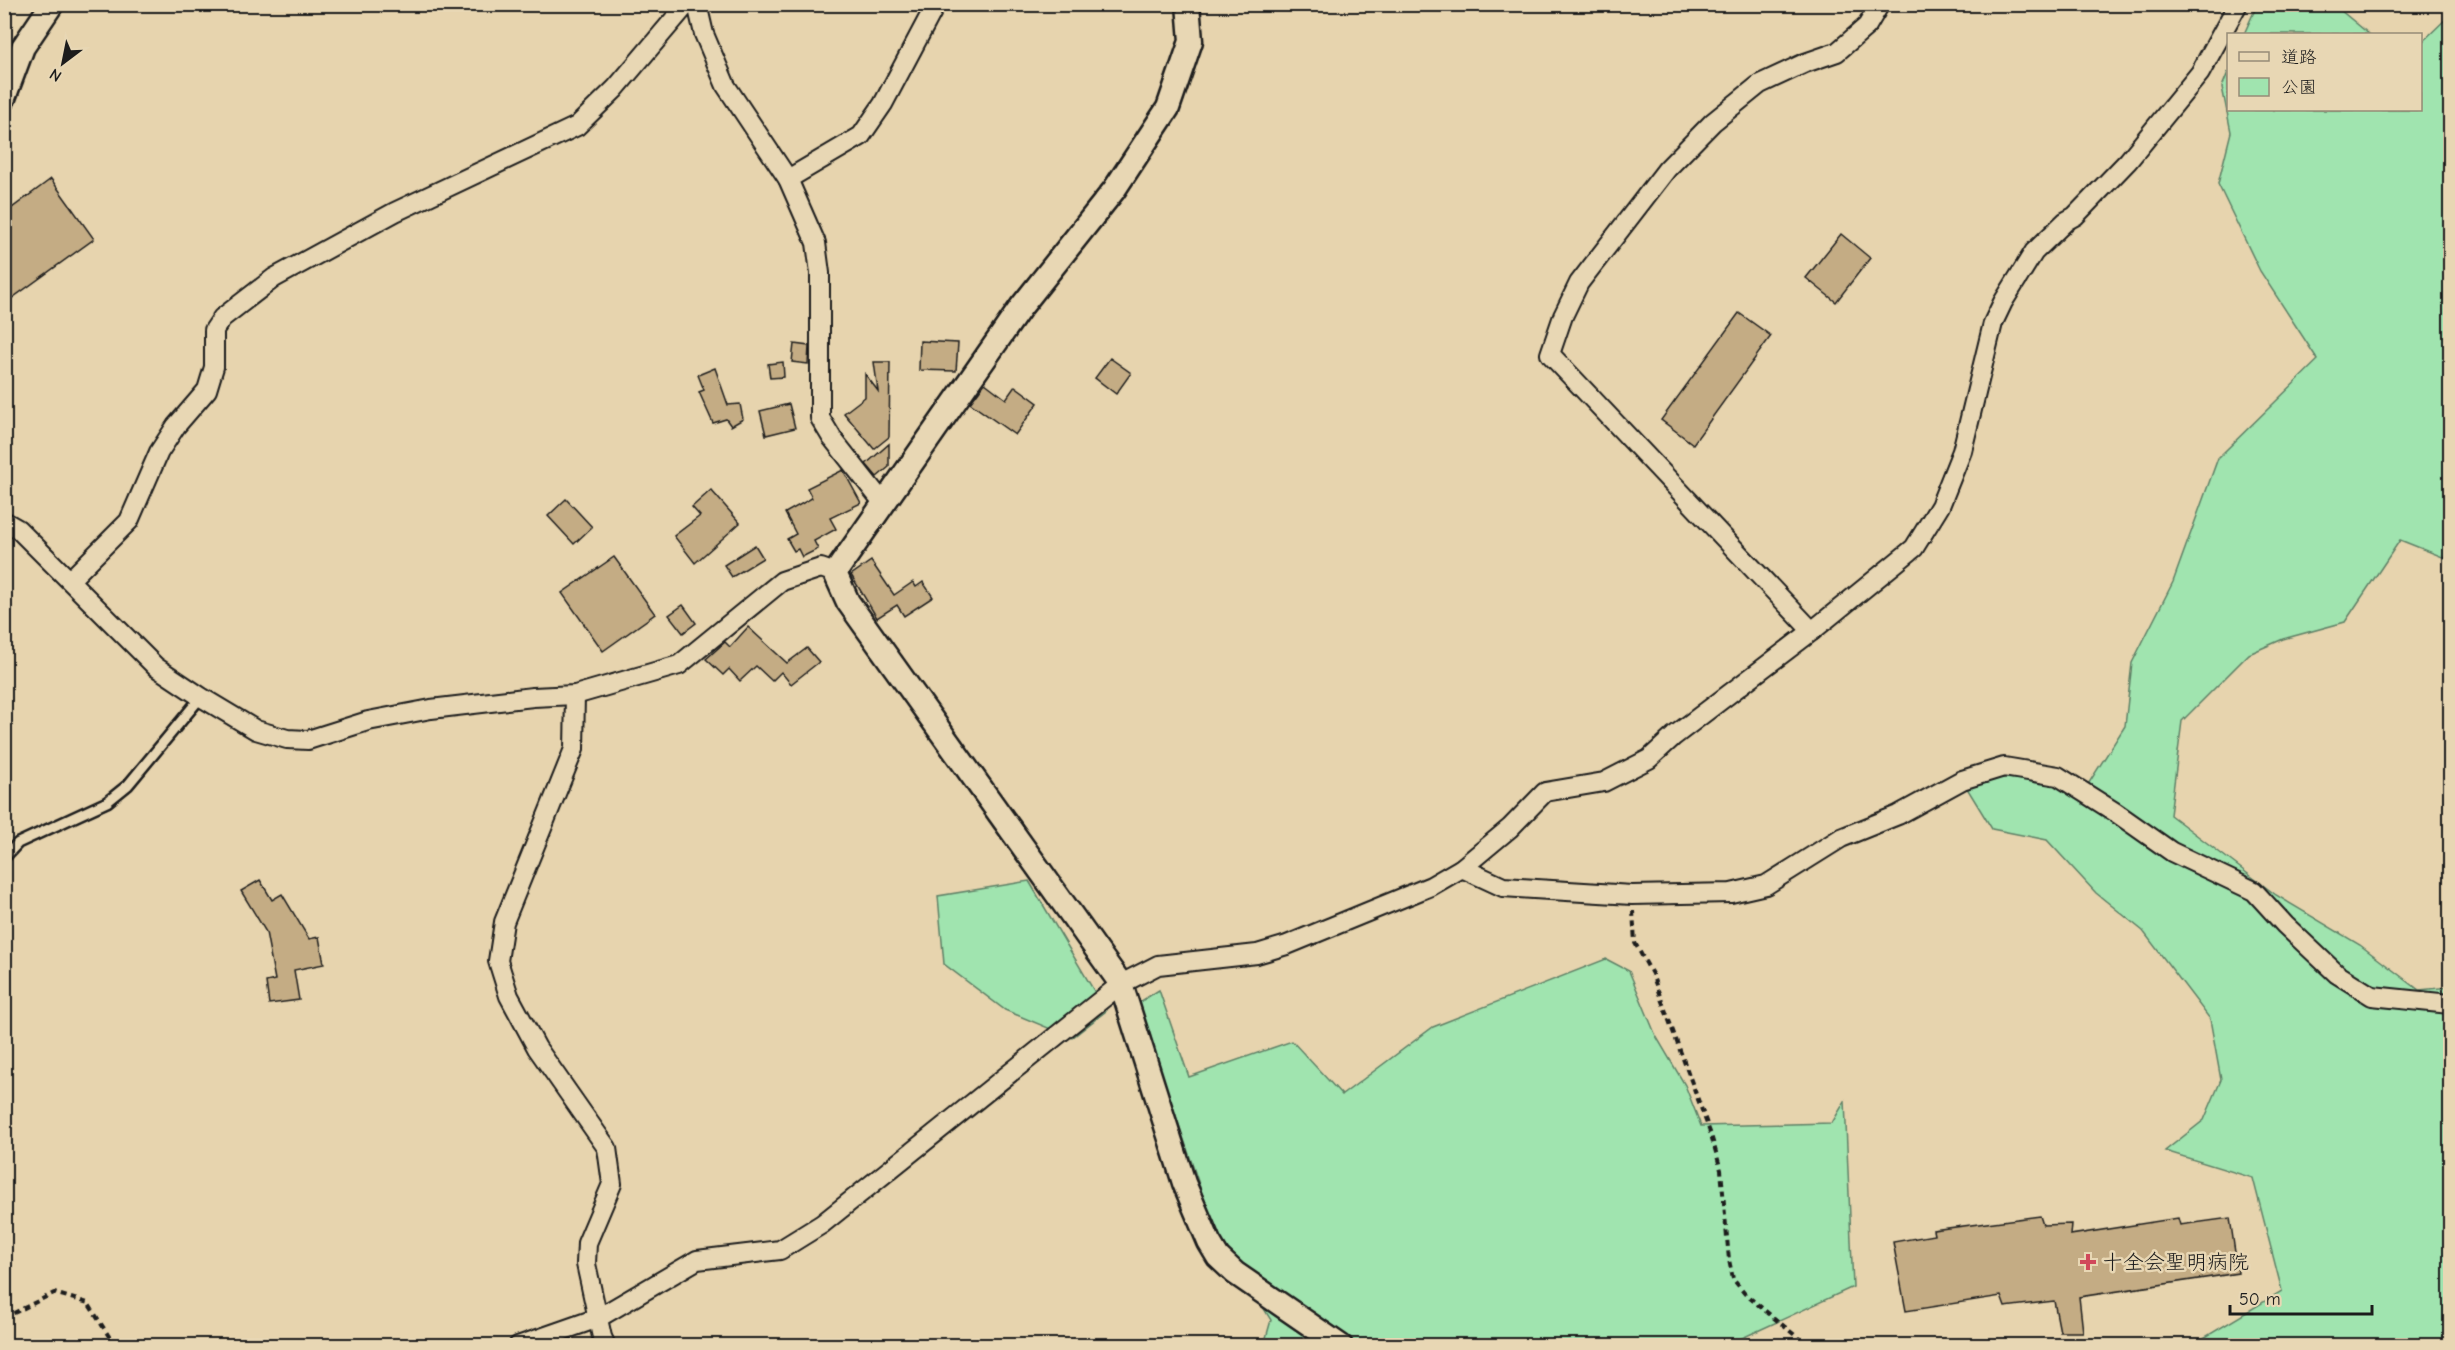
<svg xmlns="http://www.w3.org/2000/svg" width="2455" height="1350" font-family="'Comic Neue','Klee One',sans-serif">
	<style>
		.green { fill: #a0e4af; stroke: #5e8066; stroke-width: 1.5 }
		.building { fill: #c4ac84; stroke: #1c1c1c; stroke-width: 1.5 }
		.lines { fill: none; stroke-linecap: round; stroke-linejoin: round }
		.service-casing { stroke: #1c1c1c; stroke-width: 14 }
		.minor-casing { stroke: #1c1c1c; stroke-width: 22 }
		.tertiary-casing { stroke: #1c1c1c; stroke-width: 27 }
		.path { stroke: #1c1c1c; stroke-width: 4; stroke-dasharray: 6 4.5; stroke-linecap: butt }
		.service { stroke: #e8d7b4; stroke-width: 9 }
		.minor { stroke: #e8d7b4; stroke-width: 18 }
		.tertiary { stroke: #e8d7b4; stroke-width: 22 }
		.poi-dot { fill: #d1495b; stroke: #e8d7b4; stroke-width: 2 }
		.labels { text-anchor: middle; stroke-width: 5; stroke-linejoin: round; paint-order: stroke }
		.poi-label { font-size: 21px; fill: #1c1c1c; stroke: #e8d7b4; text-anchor: start }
	</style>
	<rect width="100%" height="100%" fill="#e7d4ae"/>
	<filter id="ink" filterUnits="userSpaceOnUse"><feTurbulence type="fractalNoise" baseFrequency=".0167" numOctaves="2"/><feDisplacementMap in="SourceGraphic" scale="12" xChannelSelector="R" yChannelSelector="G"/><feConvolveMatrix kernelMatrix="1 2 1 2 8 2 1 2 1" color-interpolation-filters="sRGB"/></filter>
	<g filter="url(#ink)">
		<g class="green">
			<polygon points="2257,5 2334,5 2369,34 2244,34"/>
			<polygon points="2450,15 2450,560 2400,540 2345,622 2283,639 2249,654 2182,721 2170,815 2276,895 2360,945 2419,990 2450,987 2450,1345 2192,1345 2282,1291 2253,1178 2165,1151 2204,1120 2221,1080 2210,1019 2143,931 2096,893 2047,840 1992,829 1962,780 2005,778 2087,786 2125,726 2132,663 2173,582 2218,458 2318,360 2260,271 2218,184 2231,132 2222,87 2228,72 2228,110 2420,110 2421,43"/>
			<polygon points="1029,881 1106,1011 1072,1038 1005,1010 944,964 938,896"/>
			<polygon points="1606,959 1629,971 1656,1036 1685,1085 1701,1126 1832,1123 1845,1101 1853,1287 1727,1345 1264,1345 1271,1320 1213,1226 1138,1003 1159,990 1189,1077 1292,1041 1342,1095 1433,1027"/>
		</g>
		<g class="building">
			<polygon points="51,179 94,239 4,304 4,214"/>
			<polygon points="1841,234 1870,258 1836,302 1806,278"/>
			<polygon points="1739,313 1771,336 1693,444 1661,420"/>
			<polygon points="920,341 958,343 956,371 919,370"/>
			<polygon points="794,344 809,346 808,364 792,362"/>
			<polygon points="1110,358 1131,373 1116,394 1095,378"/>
			<polygon points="783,362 784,377 770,378 768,364"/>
			<polygon points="874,362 890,362 889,437 874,449 844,413 865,397 865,374 878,391"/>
			<polygon points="715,368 728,405 740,404 743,419 731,426 726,419 713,423 699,392 704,390 698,375"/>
			<polygon points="985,383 1006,399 1015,386 1038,403 1015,435 970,403"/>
			<polygon points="789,404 795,428 766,435 760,411"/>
			<polygon points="889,444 889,467 877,477 866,464"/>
			<polygon points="843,470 861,503 830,518 836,529 814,541 818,549 802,557 798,549 794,551 787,539 796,534 785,513 812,498 807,488"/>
			<polygon points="711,490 740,523 695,563 674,536 700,516 692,507"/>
			<polygon points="566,499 592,527 574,544 548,516"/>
			<polygon points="755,545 763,558 732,577 724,565"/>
			<polygon points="614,557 655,614 603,651 562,593"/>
			<polygon points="871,561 894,595 913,582 916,587 923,582 933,597 904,616 897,605 877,618 851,575"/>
			<polygon points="683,605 696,623 683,633 669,615"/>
			<polygon points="748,627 787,663 807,648 819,662 791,684 781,672 772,681 756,666 740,681 729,669 723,675 706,659 725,642 730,647"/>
			<polygon points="260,880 272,900 282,894 309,939 319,937 324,964 294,970 299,1000 269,1004 266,982 275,980 266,932 241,891"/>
			<polygon points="2040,1216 2043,1225 2071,1224 2070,1235 2178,1218 2180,1225 2230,1218 2238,1273 2079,1297 2083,1332 2060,1332 2054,1301 2005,1307 2001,1296 1906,1311 1893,1242 1934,1235 1933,1230"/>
		</g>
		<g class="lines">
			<defs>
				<polyline id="service" points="4,858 18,843 107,802 128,785 201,697"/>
				<g id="minor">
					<polyline points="697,4 704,34 726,86 788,179 816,243 820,273 820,418 832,438 884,504"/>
					<polyline points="788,179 861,136 883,104 936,4"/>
					<polyline points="4,521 18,529 156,667 201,697 256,730 287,739 308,740 368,721 431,709 533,697 575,695 679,665 782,581 821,568 835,573"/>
					<polyline points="70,580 129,521 159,452 176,426 207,390 214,367 214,330 222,318 274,278 395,212 577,126 615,89 687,4"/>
					<polyline points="1812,631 1550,354 1563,316 1579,283 1667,169 1713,122 1760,84 1805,63 1837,52 1867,26 1880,4"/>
					<polyline points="575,695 574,749 504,922 498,961 509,996 537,1048 607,1148 612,1184 587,1243 586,1264 602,1337 606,1346"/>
					<polyline points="1462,868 1503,887 1632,895 1731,893 1766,885 1841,838 1898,815 1962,780 2004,767 2058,776 2115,812 2172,852 2254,891 2285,925 2337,974 2372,996 2450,1004"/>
					<polyline points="518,1346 598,1318 697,1260 780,1250 822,1224 1121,984 1158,965 1257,954 1287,945 1431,886 1462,868 1510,828 1545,792 1604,782 1649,759 1674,736 1812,631 1914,548 1940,506 1962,451 1993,323 2003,302 2034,252 2066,221 2075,216 2128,161 2200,73 2238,4"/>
				</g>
				<g id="tertiary">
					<polyline points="1188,4 1191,41 1168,108 1114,190 1021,307 835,573 848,602 1121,984 1184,1183 1209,1242 1218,1257 1235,1273 1341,1346"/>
					<polyline points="4,98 23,47 52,4"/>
				</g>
			</defs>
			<use href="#service" class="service-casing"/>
			<use href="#minor" class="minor-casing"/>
			<use href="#tertiary" class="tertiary-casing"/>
			<g class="path">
				<polyline points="1633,911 1635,943 1652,974 1711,1135 1721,1170 1729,1260 1733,1279 1745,1294 1808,1346"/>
				<polyline points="4,1318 54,1293 88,1303 115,1346"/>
			</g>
			<use href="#service" class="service"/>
			<use href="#minor" class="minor"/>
			<use href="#tertiary" class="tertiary"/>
		</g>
	</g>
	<path class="poi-dot" d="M2085 1253h6v6h6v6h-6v6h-6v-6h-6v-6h6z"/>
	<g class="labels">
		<g class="poi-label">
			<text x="2102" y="1269">十全会聖明病院</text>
		</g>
	</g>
	<rect width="2455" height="1350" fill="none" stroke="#e8d7b4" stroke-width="24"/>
	<rect x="12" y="12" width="2431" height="1326" fill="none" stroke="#1c1c1c" stroke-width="2" filter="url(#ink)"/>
	<rect x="2227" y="33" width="195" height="78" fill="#e8d7b4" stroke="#968c77" stroke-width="1.5"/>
	<rect x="2239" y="52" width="30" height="9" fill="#e8d7b4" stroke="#968c77" stroke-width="1.5"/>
	<text x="2281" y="63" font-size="18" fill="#1c1c1c">道路</text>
	<rect x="2239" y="78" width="30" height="18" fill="#a0e4af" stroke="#968c77" stroke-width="1.5"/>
	<text x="2281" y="93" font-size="18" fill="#1c1c1c">公園</text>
	<g transform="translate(63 63) rotate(212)" stroke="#e8d7b4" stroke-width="4.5" paint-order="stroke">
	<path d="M0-4.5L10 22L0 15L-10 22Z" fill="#1c1c1c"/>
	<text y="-9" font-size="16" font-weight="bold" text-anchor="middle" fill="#1c1c1c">N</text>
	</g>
	<path d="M2230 1305v9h142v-9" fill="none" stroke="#1c1c1c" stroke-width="3"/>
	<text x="2239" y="1305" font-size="18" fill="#1c1c1c" stroke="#e8d7b4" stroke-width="4.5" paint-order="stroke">50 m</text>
</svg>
